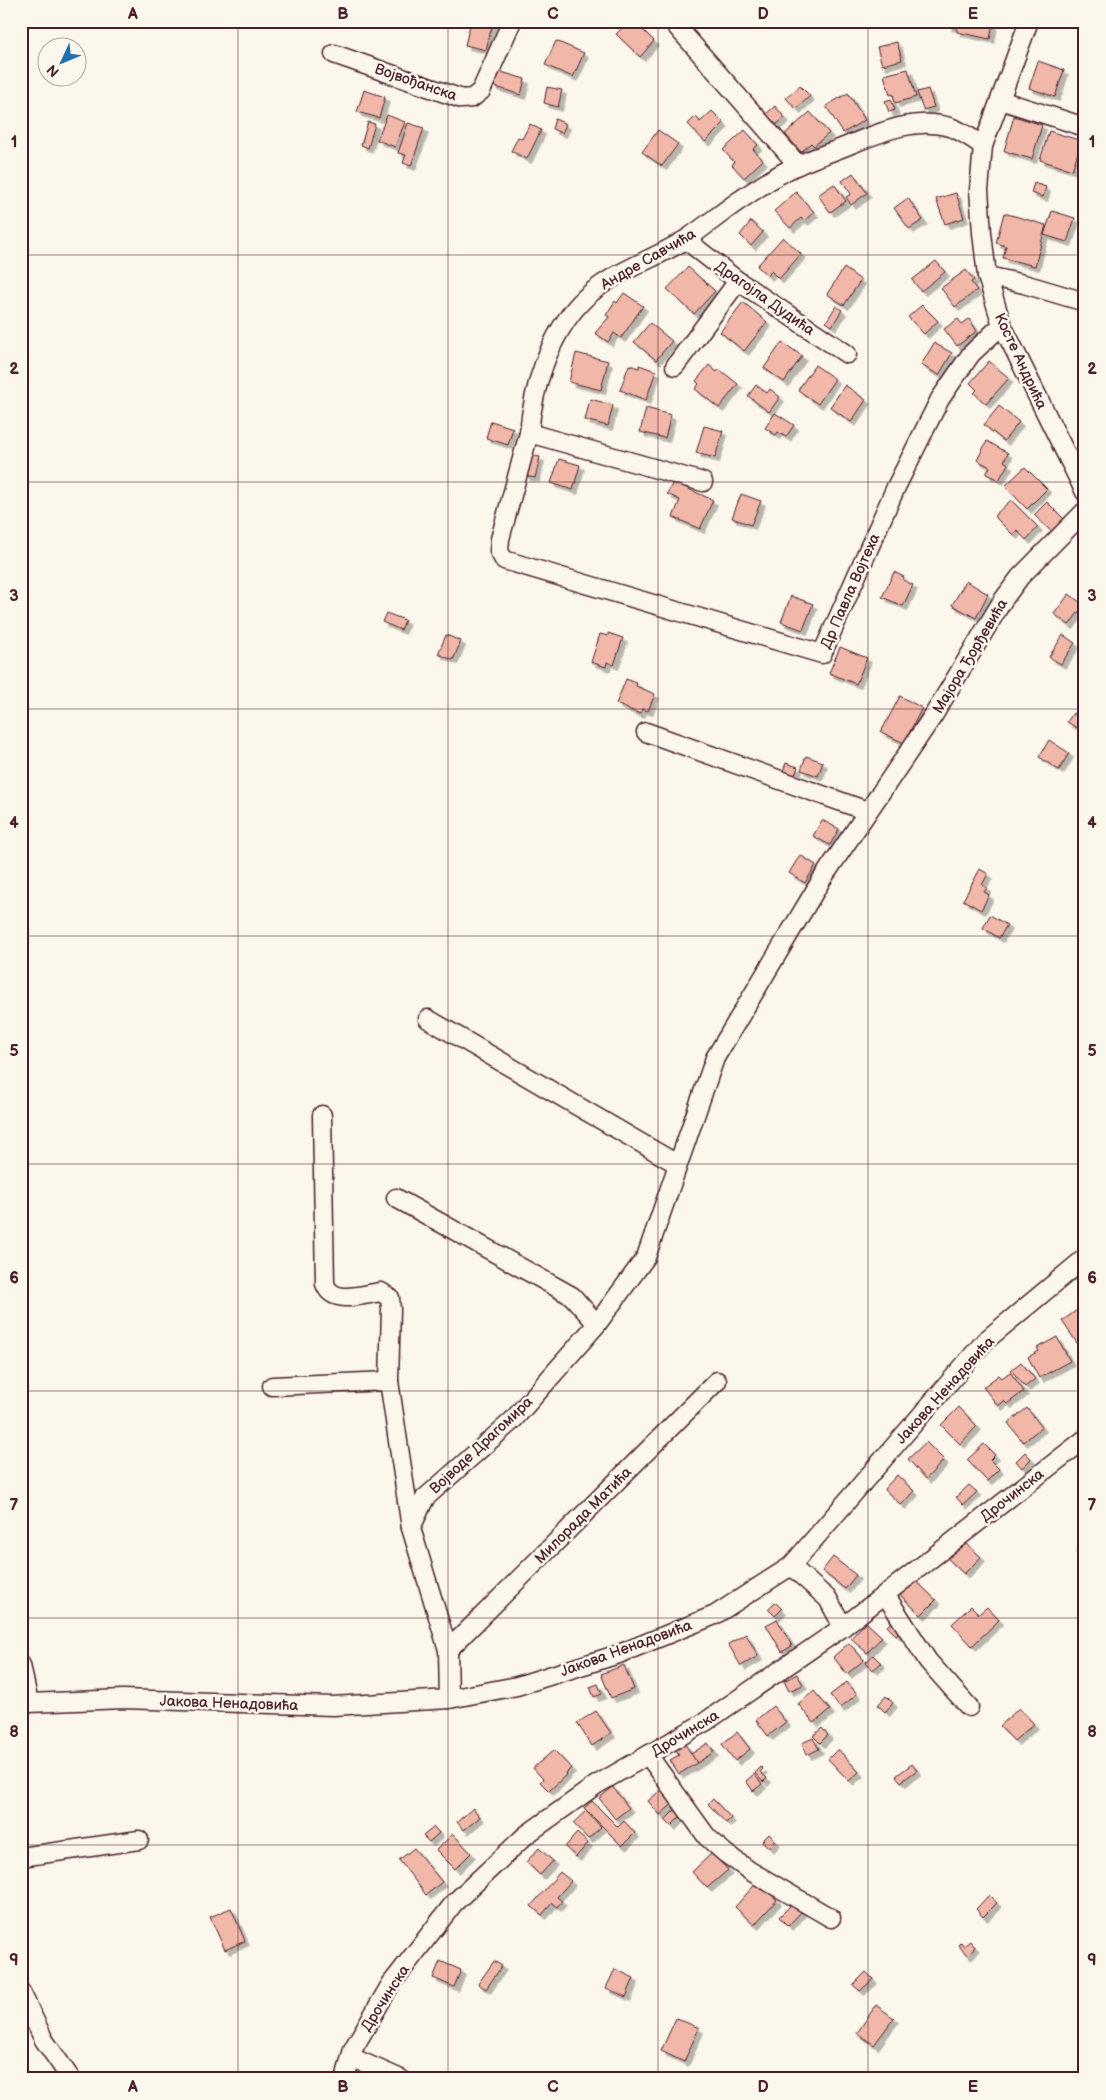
<svg xmlns="http://www.w3.org/2000/svg" width="1106" height="2100" font-family="'Balsamiq Sans',sans-serif">
	<style>
		.building { fill: #f1b8a9; stroke: #4a1f2b; filter: url(#shadow) }
		.lines { fill: none; stroke-linecap: round; stroke-linejoin: round }
		.minor-casing { stroke: #4a1f2b; stroke-width: 21 }
		.minor { stroke: #fbf7ec; stroke-width: 18 }
		.grid { fill: none; stroke: #4a1f2b; stroke-width: 1; stroke-opacity: 0.55 }
		.labels { text-anchor: middle; stroke-width: 5; stroke-linejoin: round; paint-order: stroke }
		.street-label { font-size: 15px; fill: #4a1f2b; stroke: #fbf7ec }
		.neatline { fill: none; stroke: #4a1f2b; stroke-width: 2 }
		.grid-label { font-size: 16px; text-anchor: middle; font-weight: bold; fill: #4a1f2b }
	</style>
	<defs>
		<filter id="shadow"><feDropShadow dx="4.5" dy="4.5" stdDeviation="0" flood-color="#0004"/></filter>
	</defs>
	<rect width="100%" height="100%" fill="#fbf7ec"/>
	<filter id="ink" filterUnits="userSpaceOnUse"><feTurbulence type="fractalNoise" baseFrequency=".02" numOctaves="2"/><feDisplacementMap in="SourceGraphic" scale="10" xChannelSelector="R" yChannelSelector="G"/><feConvolveMatrix kernelMatrix="1 2 1 2 8 2 1 2 1" color-interpolation-filters="sRGB"/></filter>
	<g filter="url(#ink)">
		<g class="building">
			<polygon points="471,21 493,22 486,50 465,45"/>
			<polygon points="629,21 634,21 654,41 640,57 616,34"/>
			<polygon points="948,21 990,21 993,23 990,39 957,32 957,28 947,26"/>
			<polygon points="556,41 584,53 573,77 545,65"/>
			<polygon points="897,42 902,60 882,65 877,47"/>
			<polygon points="1038,61 1064,70 1055,97 1029,88"/>
			<polygon points="908,69 916,97 895,103 893,94 890,95 884,75"/>
			<polygon points="498,71 525,79 521,95 493,86"/>
			<polygon points="800,86 810,96 796,109 786,98"/>
			<polygon points="547,87 562,90 558,107 544,103"/>
			<polygon points="928,89 934,107 923,110 917,92"/>
			<polygon points="364,90 385,97 379,118 357,112"/>
			<polygon points="848,93 865,120 843,133 826,106"/>
			<polygon points="891,99 895,110 889,112 885,101"/>
			<polygon points="775,106 785,118 774,126 765,115"/>
			<polygon points="712,111 724,123 705,142 688,124 696,116 700,122"/>
			<polygon points="810,112 829,133 814,146 811,143 801,152 785,134"/>
			<polygon points="387,115 405,122 395,147 377,140"/>
			<polygon points="1014,116 1042,125 1032,159 1004,151"/>
			<polygon points="555,119 566,124 562,133 552,129"/>
			<polygon points="368,122 375,124 368,148 361,145"/>
			<polygon points="408,123 424,128 411,166 403,163 406,155 398,153"/>
			<polygon points="530,124 541,130 527,159 511,151 518,137 522,139"/>
			<polygon points="658,130 678,144 662,166 642,152"/>
			<polygon points="745,130 758,145 753,149 763,160 744,178 732,165 734,162 723,150"/>
			<polygon points="1049,131 1082,141 1072,170 1040,160"/>
			<polygon points="853,173 867,193 851,205 846,197 851,194 842,181"/>
			<polygon points="1034,183 1046,187 1043,197 1031,193"/>
			<polygon points="834,184 846,201 830,212 818,195"/>
			<polygon points="796,192 814,212 804,221 801,218 790,228 774,211"/>
			<polygon points="956,193 964,218 945,224 936,199"/>
			<polygon points="908,198 923,220 909,229 894,208"/>
			<polygon points="1052,211 1075,218 1067,242 1044,235"/>
			<polygon points="1004,213 1046,225 1035,266 1003,258 1006,246 996,243"/>
			<polygon points="751,221 763,232 751,246 740,235"/>
			<polygon points="783,237 801,254 779,279 771,271 768,276 757,266"/>
			<polygon points="936,261 945,272 921,291 912,280"/>
			<polygon points="688,267 715,291 694,314 667,289"/>
			<polygon points="844,268 861,280 844,305 827,294"/>
			<polygon points="966,270 974,280 971,282 977,290 955,307 941,288"/>
			<polygon points="624,293 643,306 621,338 614,333 608,342 595,333 609,317 606,315 615,301 617,303"/>
			<polygon points="743,302 767,322 744,351 720,332"/>
			<polygon points="922,305 938,321 924,334 908,317"/>
			<polygon points="836,306 842,310 832,326 826,322"/>
			<polygon points="958,319 962,324 969,319 977,331 957,346 944,329"/>
			<polygon points="650,323 672,341 656,360 634,342"/>
			<polygon points="782,342 802,356 784,382 764,368"/>
			<polygon points="934,343 952,353 939,375 921,365"/>
			<polygon points="576,353 608,361 601,390 569,382"/>
			<polygon points="989,361 1009,378 986,404 974,393 977,390 970,383"/>
			<polygon points="629,365 639,368 639,365 656,371 646,400 620,390"/>
			<polygon points="709,365 717,372 719,369 738,384 719,408 695,389 699,384 696,381"/>
			<polygon points="815,365 835,379 818,404 798,390"/>
			<polygon points="756,385 767,393 770,389 780,397 769,412 748,396"/>
			<polygon points="845,385 866,400 851,422 830,407"/>
			<polygon points="590,399 613,405 608,426 585,420"/>
			<polygon points="999,406 1019,422 1004,441 984,425"/>
			<polygon points="646,408 671,415 665,438 640,432"/>
			<polygon points="775,413 794,425 786,437 778,432 776,435 765,428"/>
			<polygon points="491,421 513,428 508,445 486,438"/>
			<polygon points="704,426 723,431 715,458 696,453"/>
			<polygon points="987,441 1008,453 1004,461 1008,464 999,480 986,474 990,467 977,460"/>
			<polygon points="530,455 540,457 535,478 525,476"/>
			<polygon points="559,459 580,465 573,490 551,483"/>
			<polygon points="1025,467 1047,489 1027,509 1005,486"/>
			<polygon points="673,482 713,500 700,529 673,517 680,500 667,494"/>
			<polygon points="741,494 761,501 751,525 732,518"/>
			<polygon points="1011,500 1038,527 1026,540 1017,530 1013,535 994,516"/>
			<polygon points="1047,502 1065,520 1052,532 1034,515"/>
			<polygon points="894,572 904,577 903,580 913,585 903,606 882,597"/>
			<polygon points="966,581 988,594 976,618 952,605"/>
			<polygon points="1069,594 1084,605 1069,625 1054,614"/>
			<polygon points="791,596 813,604 803,630 781,622"/>
			<polygon points="386,613 405,620 401,630 382,622"/>
			<polygon points="608,633 623,638 614,665 607,662 606,667 591,662 600,634 608,636"/>
			<polygon points="446,635 461,641 453,660 438,654"/>
			<polygon points="1063,635 1075,643 1061,664 1049,657"/>
			<polygon points="840,647 867,658 856,684 829,673"/>
			<polygon points="626,679 637,683 636,686 655,694 648,711 642,709 640,714 616,704"/>
			<polygon points="900,696 922,708 904,743 881,732"/>
			<polygon points="1073,713 1084,720 1079,729 1067,722"/>
			<polygon points="1049,740 1069,753 1059,770 1039,757"/>
			<polygon points="806,756 823,762 818,776 801,770"/>
			<polygon points="786,763 798,767 795,775 783,771"/>
			<polygon points="822,820 839,829 830,845 813,836"/>
			<polygon points="800,855 816,865 805,883 789,873"/>
			<polygon points="980,869 988,874 982,885 987,888 984,892 989,895 981,910 963,900"/>
			<polygon points="990,915 1007,925 999,938 983,928"/>
			<polygon points="1084,1305 1085,1342 1079,1346 1062,1321"/>
			<polygon points="1057,1337 1070,1361 1039,1378 1028,1357 1039,1351 1037,1348"/>
			<polygon points="1021,1362 1035,1379 1025,1387 1011,1370"/>
			<polygon points="1010,1372 1024,1391 1007,1404 1004,1401 998,1406 983,1387 999,1375 1002,1378"/>
			<polygon points="959,1407 977,1426 960,1444 941,1425"/>
			<polygon points="1027,1408 1042,1427 1023,1442 1008,1423"/>
			<polygon points="926,1442 944,1460 926,1479 908,1459"/>
			<polygon points="984,1444 995,1455 990,1460 999,1469 987,1481 967,1460"/>
			<polygon points="1025,1452 1031,1459 1022,1468 1016,1461"/>
			<polygon points="897,1475 914,1491 901,1505 884,1489"/>
			<polygon points="969,1485 977,1492 963,1505 956,1497"/>
			<polygon points="964,1541 981,1557 964,1574 947,1558"/>
			<polygon points="1085,1543 1085,1559 1084,1560 1076,1551"/>
			<polygon points="833,1557 856,1575 845,1589 822,1571"/>
			<polygon points="911,1576 936,1600 921,1615 896,1591"/>
			<polygon points="775,1602 782,1609 775,1616 768,1609"/>
			<polygon points="971,1606 979,1614 987,1607 999,1620 972,1646 952,1624"/>
			<polygon points="777,1619 792,1646 782,1652 766,1625"/>
			<polygon points="893,1621 902,1630 896,1635 887,1626"/>
			<polygon points="866,1622 882,1637 867,1653 851,1638"/>
			<polygon points="746,1634 758,1656 741,1666 728,1644"/>
			<polygon points="849,1643 864,1660 847,1674 833,1657"/>
			<polygon points="873,1655 881,1663 873,1670 866,1662"/>
			<polygon points="624,1665 634,1689 611,1698 601,1674"/>
			<polygon points="797,1674 803,1685 789,1691 784,1681"/>
			<polygon points="847,1682 857,1694 840,1708 830,1695"/>
			<polygon points="598,1684 602,1694 594,1697 590,1687"/>
			<polygon points="814,1691 830,1710 814,1723 798,1704"/>
			<polygon points="886,1696 893,1703 885,1712 878,1705"/>
			<polygon points="773,1706 786,1722 768,1736 756,1720"/>
			<polygon points="1019,1708 1034,1724 1014,1741 1000,1726"/>
			<polygon points="596,1711 611,1733 592,1746 577,1723"/>
			<polygon points="822,1728 828,1735 820,1743 813,1736"/>
			<polygon points="737,1732 750,1749 735,1761 722,1744"/>
			<polygon points="813,1738 819,1749 807,1755 802,1743"/>
			<polygon points="708,1743 714,1752 697,1763 691,1754"/>
			<polygon points="685,1744 697,1763 679,1774 670,1760 679,1755 676,1750"/>
			<polygon points="838,1749 859,1772 849,1781 828,1759"/>
			<polygon points="554,1750 571,1768 566,1773 567,1774 549,1791 540,1782 543,1779 533,1768"/>
			<polygon points="912,1764 917,1770 901,1782 896,1776"/>
			<polygon points="761,1767 763,1769 760,1772 767,1778 763,1782 755,1773"/>
			<polygon points="754,1774 762,1784 753,1791 746,1781"/>
			<polygon points="613,1787 629,1808 615,1819 599,1798"/>
			<polygon points="664,1787 676,1801 660,1815 648,1801"/>
			<polygon points="713,1799 731,1818 726,1823 708,1804"/>
			<polygon points="592,1801 618,1827 624,1821 635,1833 622,1846 584,1808"/>
			<polygon points="473,1808 480,1817 464,1830 457,1822"/>
			<polygon points="677,1808 683,1814 671,1826 665,1820"/>
			<polygon points="586,1811 601,1827 588,1839 573,1823"/>
			<polygon points="434,1827 439,1833 429,1842 423,1836"/>
			<polygon points="577,1833 588,1843 576,1857 565,1847"/>
			<polygon points="453,1834 471,1853 455,1869 436,1850"/>
			<polygon points="769,1834 776,1841 769,1848 762,1841"/>
			<polygon points="414,1848 442,1882 426,1895 399,1860"/>
			<polygon points="539,1848 553,1861 540,1875 526,1862"/>
			<polygon points="712,1853 728,1870 707,1888 692,1872"/>
			<polygon points="560,1872 571,1881 557,1897 562,1901 557,1907 552,1903 542,1915 531,1906"/>
			<polygon points="757,1882 777,1900 754,1925 735,1907"/>
			<polygon points="989,1895 997,1903 983,1917 976,1909"/>
			<polygon points="793,1903 802,1911 788,1926 779,1917"/>
			<polygon points="231,1908 245,1941 225,1950 210,1917"/>
			<polygon points="970,1941 975,1947 967,1955 958,1945 961,1942 964,1946"/>
			<polygon points="440,1961 461,1970 454,1987 433,1978"/>
			<polygon points="494,1961 502,1966 486,1989 478,1984"/>
			<polygon points="615,1969 634,1978 626,1997 606,1988"/>
			<polygon points="866,1972 873,1979 860,1991 853,1985"/>
			<polygon points="876,2005 894,2018 874,2045 857,2033"/>
			<polygon points="676,2018 699,2028 684,2062 661,2051"/>
		</g>
		<g class="lines">
			<defs>
				<g id="minor">
					<polyline points="672,21 798,165"/>
					<polyline points="1029,21 983,146 979,190 982,233 987,276 1002,325 1085,492"/>
					<polyline points="334,54 462,99 472,98 481,91 512,21"/>
					<polyline points="1000,100 1085,127"/>
					<polyline points="686,240 738,281 847,354"/>
					<polyline points="987,276 1024,284 1085,302"/>
					<polyline points="675,366 738,281"/>
					<polyline points="529,433 500,539 499,551 504,560 822,654 896,487 940,399 971,354 1002,325"/>
					<path d="M 703,482 L 529,433 C 533,387 549,336 581,302 C 609,273 651,261 685,240 C 705,227 723,211 743,198 C 761,186 779,173 798,165 C 813,158 829,153 844,147 C 877,134 914,116 950,127 C 962,131 973,139 983,146"/>
					<polyline points="646,732 867,811"/>
					<polyline points="428,1019 677,1164"/>
					<path d="M 322,1115 L 325,1284 C 333,1306 363,1294 381,1292 L 390,1298 L 391,1309 L 389,1381 L 411,1528"/>
					<polyline points="396,1198 572,1296 597,1324"/>
					<polyline points="272,1386 389,1381"/>
					<polyline points="791,1566 828,1599 843,1627"/>
					<polyline points="885,1594 928,1661 969,1707"/>
					<polyline points="448,1650 717,1381"/>
					<polyline points="21,1665 29,1703"/>
					<polyline points="449,1699 448,1650 411,1528 425,1498 513,1420 597,1324 646,1257 715,1058 822,879 933,716 1003,600 1020,577 1085,511"/>
					<polyline points="21,1705 29,1703 123,1699 333,1706 449,1699 517,1686 619,1654 715,1615 791,1566 985,1341 1085,1258"/>
					<polyline points="648,1755 707,1837 725,1853 750,1871 831,1918"/>
					<polyline points="21,1857 139,1840"/>
					<polyline points="21,1992 44,2040 71,2079"/>
					<polyline points="351,2057 401,2079"/>
					<polyline points="345,2079 353,2049 391,1984 454,1903 526,1835 596,1785 705,1722 843,1627 1085,1439"/>
				</g>
			</defs>
			<use href="#minor" class="minor-casing"/>
			<use href="#minor" class="minor"/>
		</g>
	</g>
	<path class="grid" d="M 238,21 L 238,2079M 448,21 L 448,2079M 658,21 L 658,2079M 868,21 L 868,2079M 21,255 L 1085,255M 21,482 L 1085,482M 21,709 L 1085,709M 21,936 L 1085,936M 21,1164 L 1085,1164M 21,1391 L 1085,1391M 21,1618 L 1085,1618M 21,1845 L 1085,1845"/>
	<g class="labels">
		<g class="street-label">
			<text transform="translate(416 82) rotate(19)" y="5">Војвођанска</text>
			<text transform="translate(648 259) rotate(-30)" y="5">Андре Савчића</text>
			<text transform="translate(765 298) rotate(35)" y="5">Драгојла Дудића</text>
			<text transform="translate(1021 361) rotate(65)" y="5">Косте Андрића</text>
			<text transform="translate(850 591) rotate(-66)" y="5">Др Павла Војтеха</text>
			<text transform="translate(970 656) rotate(-59)" y="5">Мајора Ђорђевића</text>
			<text transform="translate(945 1390) rotate(-48)" y="5">Јакова Ненадовића</text>
			<text transform="translate(481 1445) rotate(-43)" y="5">Војводе Драгомира</text>
			<text transform="translate(1012 1495) rotate(-38)" y="5">Дрочинска</text>
			<text transform="translate(583 1515) rotate(-45)" y="5">Милорада Матића</text>
			<text transform="translate(626 1648) rotate(-20)" y="5">Јакова Ненадовића</text>
			<text transform="translate(229 1703) rotate(2)" y="5">Јакова Ненадовића</text>
			<text transform="translate(685 1733) rotate(-31)" y="5">Дрочинска</text>
			<text transform="translate(385 1998) rotate(-57)" y="5">Дрочинска</text>
		</g>
	</g>
	<rect width="1106" height="2100" fill="none" stroke="#fbf7ec" stroke-width="55"/>
	<g transform="translate(62 62) rotate(226)"><circle r="24" fill="#fbf7ec" stroke="#b4a19f"/>
	<path d="M0-4L9 19L0 12L-9 19Z" fill="#1f6fb2"/>
	<text y="-8" font-size="14" font-weight="bold" text-anchor="middle" fill="#4a1f2b">N</text>
	</g>
	<rect x="28" y="28" width="1050" height="2044" class="neatline"/>
	<g class="grid-label">
		<text x="133" y="19">A</text>
		<text x="343" y="19">B</text>
		<text x="553" y="19">C</text>
		<text x="763" y="19">D</text>
		<text x="973" y="19">E</text>
		<text x="14" y="147">1</text>
		<text x="1092" y="147">1</text>
		<text x="14" y="374">2</text>
		<text x="1092" y="374">2</text>
		<text x="14" y="601">3</text>
		<text x="1092" y="601">3</text>
		<text x="14" y="828">4</text>
		<text x="1092" y="828">4</text>
		<text x="14" y="1056">5</text>
		<text x="1092" y="1056">5</text>
		<text x="14" y="1283">6</text>
		<text x="1092" y="1283">6</text>
		<text x="14" y="1510">7</text>
		<text x="1092" y="1510">7</text>
		<text x="14" y="1737">8</text>
		<text x="1092" y="1737">8</text>
		<text x="14" y="1965">9</text>
		<text x="1092" y="1965">9</text>
		<text x="133" y="2092">A</text>
		<text x="343" y="2092">B</text>
		<text x="553" y="2092">C</text>
		<text x="763" y="2092">D</text>
		<text x="973" y="2092">E</text>
	</g>
</svg>
